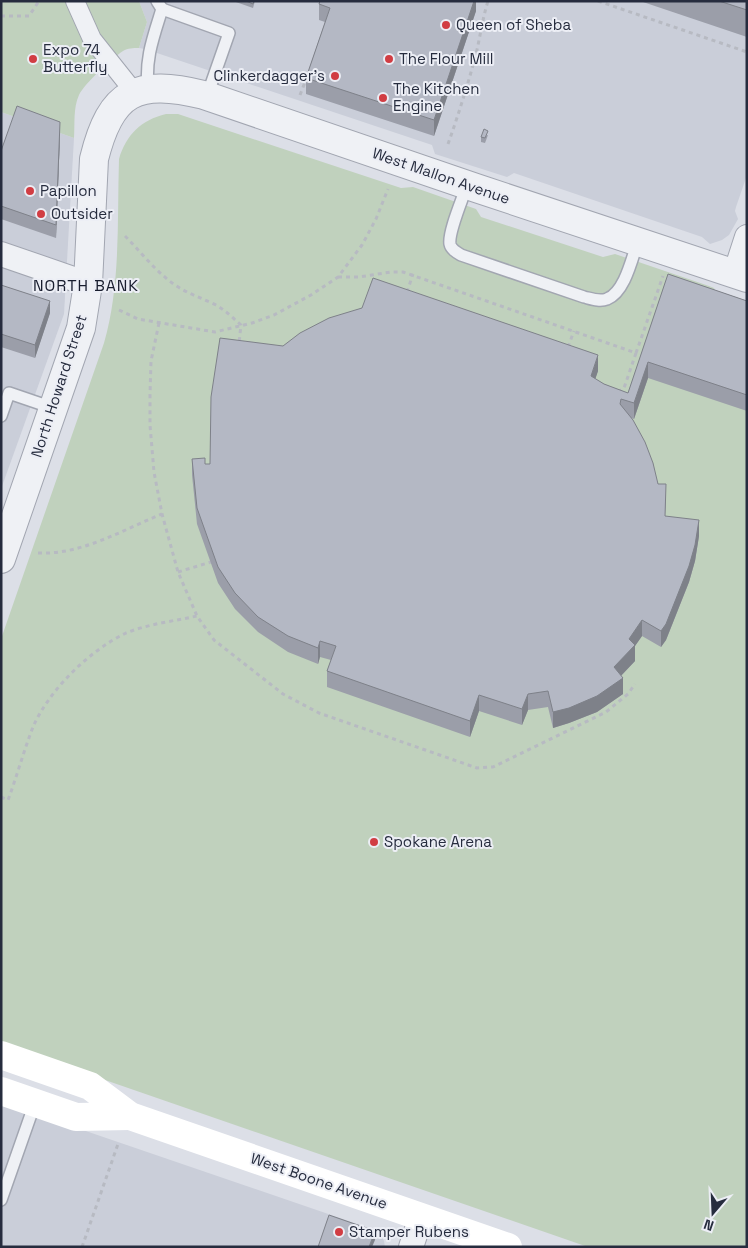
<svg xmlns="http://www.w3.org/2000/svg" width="748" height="1248" font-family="'Space Grotesk',sans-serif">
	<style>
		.built { fill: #caced9 }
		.green { fill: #c0d1bd }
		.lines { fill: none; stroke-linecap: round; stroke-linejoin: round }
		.service-casing { stroke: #a2a6b1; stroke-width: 14 }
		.pedestrian-casing { stroke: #a2a6b1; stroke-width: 20 }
		.minor-casing { stroke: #a2a6b1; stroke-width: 26 }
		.tertiary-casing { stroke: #a2a6b1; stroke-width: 30 }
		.path { stroke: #b7bac2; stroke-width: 3; stroke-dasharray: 4 4; stroke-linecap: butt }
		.service { stroke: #eff1f5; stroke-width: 11 }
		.pedestrian { stroke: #eff1f5; stroke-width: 18 }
		.minor { stroke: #eff1f5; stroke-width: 24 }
		.tertiary { stroke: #eff1f5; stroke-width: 28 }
		.secondary { stroke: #fff; stroke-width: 28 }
		.wall { fill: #9b9ea9 }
		.shaded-wall { fill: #7e8189 }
		.building { fill: #b4b8c4; stroke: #7e8189 }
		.poi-dot { fill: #d13d43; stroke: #eceef5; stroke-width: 2 }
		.labels { text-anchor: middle; stroke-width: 4; stroke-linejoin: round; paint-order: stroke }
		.poi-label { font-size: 15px; fill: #262c3e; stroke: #eceef5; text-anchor: start }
		.street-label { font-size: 15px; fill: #262c3e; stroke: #eceef5 }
		.neighbourhood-label { font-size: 16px; letter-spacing: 1px; fill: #181d2e; stroke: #eceef5 }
	</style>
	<rect width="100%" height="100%" fill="#dcdfe7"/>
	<g class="built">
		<polygon points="139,1 747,1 747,175 736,207 735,211 738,219 729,235 722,240 710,244 702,237 514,173 507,177 435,154 432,145 145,49 139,48 147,22"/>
		<polygon points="1,112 74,138 64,314 1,489"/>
		<polygon points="1,1102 372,1229 380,1233 384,1241 385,1247 1,1247"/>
	</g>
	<g class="green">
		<path d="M 1,1 L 139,1 L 147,22 L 139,48 C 133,48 128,48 123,51 C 112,58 85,83 79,95 C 73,108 75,124 74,138 L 1,112 Z"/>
		<path d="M 166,114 L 178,114 L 401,188 L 413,187 L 476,209 L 481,217 L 603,257 L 615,254 L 709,286 L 714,288 L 716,293 L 747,305 L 747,1247 L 588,1247 L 1,1044 L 1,639 L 104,343 C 121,284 117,220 119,159 C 126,135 141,120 166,114 Z"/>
	</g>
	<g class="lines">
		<defs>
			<g id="service">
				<polyline points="162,9 229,33 207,96"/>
				<path d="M 148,89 C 145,58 153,38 162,9 L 157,1"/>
				<path d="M 467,185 C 463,198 448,232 450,244 C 451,249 456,252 461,255 L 584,297 C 592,299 600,302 607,299 C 625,292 632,258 638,241"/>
				<polyline points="1,416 9,393 53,408"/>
				<polyline points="1,1200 35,1103"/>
			</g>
			<polyline id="pedestrian" points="75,1 92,39 135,93"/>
			<g id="minor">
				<polyline points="1,254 88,284"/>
				<polyline points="735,274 747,237"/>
				<polyline points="411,1247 421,1217"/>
			</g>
			<path id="tertiary" d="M 1,559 L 81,328 L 88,284 L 94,159 C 111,90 137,79 204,95 L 476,188 L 747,278"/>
		</defs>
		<use href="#service" class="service-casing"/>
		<use href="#pedestrian" class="pedestrian-casing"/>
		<use href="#minor" class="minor-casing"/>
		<use href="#tertiary" class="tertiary-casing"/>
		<g class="path">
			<polyline points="598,1 747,52"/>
			<polyline points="1,16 29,16 39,1"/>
			<polyline points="300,95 307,77"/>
			<path d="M 448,144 C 458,116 467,87 475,58 C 480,39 482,20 488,1"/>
			<path d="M 125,236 C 141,252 155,271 175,285 C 188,294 202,298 216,305 C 225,310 233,318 241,325 L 239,343"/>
			<polyline points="338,277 359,277 391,272 403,272 636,353 663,276"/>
			<polyline points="407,292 413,274"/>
			<polyline points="119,310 138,319 215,332 252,323 274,315 311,295 338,277 362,245 376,219 388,189"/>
			<polyline points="159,323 151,361 150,395 150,425 154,472 162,514 178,572 197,616 214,640 283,694 319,713 477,768 493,767 606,712 628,694 635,684"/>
			<polyline points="568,347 574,331"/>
			<polyline points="618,392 624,388 636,353"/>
			<path d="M 38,553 C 82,555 122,530 162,514"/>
			<polyline points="178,572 211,562"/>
			<path d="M 1,797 L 8,800 C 17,776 24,750 33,727 C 49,690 90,650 126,633 C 148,624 174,621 197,616"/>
			<polyline points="82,1247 118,1144"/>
		</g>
		<use href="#service" class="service"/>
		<use href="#pedestrian" class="pedestrian"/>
		<use href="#minor" class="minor"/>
		<use href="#tertiary" class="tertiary"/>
		<g class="secondary">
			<polyline points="1,1055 90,1086 130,1116 508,1247"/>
			<polyline points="1,1091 76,1117 130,1116"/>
		</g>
	</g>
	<g class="wall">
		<polygon points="233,1 255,1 253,8"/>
		<polygon points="476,1 476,11 434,136 306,94 306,78 325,22 319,20 319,4"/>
		<polygon points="640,1 747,1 747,37"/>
		<polygon points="60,135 56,238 1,219 1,151"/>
		<polygon points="488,135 485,143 481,142 481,137"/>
		<polygon points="668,274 747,301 747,411 648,378 634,419 631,418 658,484 666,500 665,516 699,536 695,561 689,582 666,640 661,647 642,636 635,646 635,661 621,676 623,694 597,712 569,723 553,728 548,707 528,710 522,725 479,711 470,737 327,687 327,671 331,660 320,657 318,664 288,652 258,632 235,609 218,583 197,524 192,475 192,459 205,464 210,464 283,346 598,371 595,379 604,384 628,393"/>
		<polygon points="1,285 50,313 35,358 1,347"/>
	</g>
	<g class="shaded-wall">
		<polygon points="474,1 476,1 476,11 434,136 434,120"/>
		<polygon points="60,122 60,135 56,238 56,225"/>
		<polygon points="50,301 50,313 35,358 35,345"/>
		<polygon points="598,355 598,371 591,392 591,376"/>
		<polygon points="648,362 648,378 634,419 634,403"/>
		<polygon points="699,520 699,536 695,561 689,582 666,640 661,647 661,631"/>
		<polygon points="642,620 642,636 635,646 635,661 614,683 614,667 629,639"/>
		<polygon points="320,641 320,657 318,664 318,648"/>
		<polygon points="623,678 623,694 597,712 569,723 553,728 553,712"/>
		<polygon points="528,694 528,710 522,725 522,709"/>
		<polygon points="479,695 479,711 470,737 470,721"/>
		<polygon points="375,1231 375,1240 372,1247 369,1247"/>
	</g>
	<g class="building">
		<polygon points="246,1 254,1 253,4"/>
		<polygon points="320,1 474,1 434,120 306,78 330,8 319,4"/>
		<polygon points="719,1 747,1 747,10"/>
		<polygon points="17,106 60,122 56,225 1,206 1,151"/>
		<polygon points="484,129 488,131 485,138 481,137"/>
		<polygon points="668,274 747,301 747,395 648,362 634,403 621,399 620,404 633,420 645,442 653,463 658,484 666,484 665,516 699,520 695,545 689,566 666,624 661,631 642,620 629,639 635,645 614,667 623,678 597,696 569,708 553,712 548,691 528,694 522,709 479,695 470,721 327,671 336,646 320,641 318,648 288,636 258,617 235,593 218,567 197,508 192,459 205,458 205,464 210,464 211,397 220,338 283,346 300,333 329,318 362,308 373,278 598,355 591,376 604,384 628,393"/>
		<polygon points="1,285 50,301 35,345 1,334"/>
		<polygon points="329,1215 375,1231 369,1247 318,1247"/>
	</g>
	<g class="poi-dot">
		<circle cx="446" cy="25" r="5"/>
		<circle cx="33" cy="59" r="5"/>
		<circle cx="389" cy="59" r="5"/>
		<circle cx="335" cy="76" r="5"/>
		<circle cx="383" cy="98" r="5"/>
		<circle cx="30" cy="191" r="5"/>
		<circle cx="41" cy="214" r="5"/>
		<circle cx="374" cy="842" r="5"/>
		<circle cx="339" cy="1232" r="5"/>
	</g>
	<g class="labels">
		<g class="poi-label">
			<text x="456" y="30">Queen of Sheba</text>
			<text x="43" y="55">Expo 74<tspan x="43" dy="17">Butterfly</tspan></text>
			<text x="399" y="64">The Flour Mill</text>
			<text x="325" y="81" text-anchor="end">Clinkerdagger's</text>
			<text x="393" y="94">The Kitchen<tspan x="393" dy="17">Engine</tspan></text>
			<text x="40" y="196">Papillon</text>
			<text x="51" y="219">Outsider</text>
			<text x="384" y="847">Spokane Arena</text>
			<text x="349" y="1237">Stamper Rubens</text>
		</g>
		<g class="street-label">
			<text transform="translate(441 176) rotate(19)" y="5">West Mallon Avenue</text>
			<text transform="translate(59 386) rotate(-72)" y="5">North Howard Street</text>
			<text transform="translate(319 1181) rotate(19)" y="5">West Boone Avenue</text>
		</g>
		<g class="neighbourhood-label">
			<text x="86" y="291">NORTH BANK</text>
		</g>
	</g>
	<rect width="748" height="1248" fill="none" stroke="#262c3e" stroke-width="5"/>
	<g transform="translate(713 1213) rotate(199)" stroke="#eceef5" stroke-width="4" paint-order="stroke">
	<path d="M0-4L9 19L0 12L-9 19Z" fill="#262c3e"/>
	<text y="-8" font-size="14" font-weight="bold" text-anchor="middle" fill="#262c3e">N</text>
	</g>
</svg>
